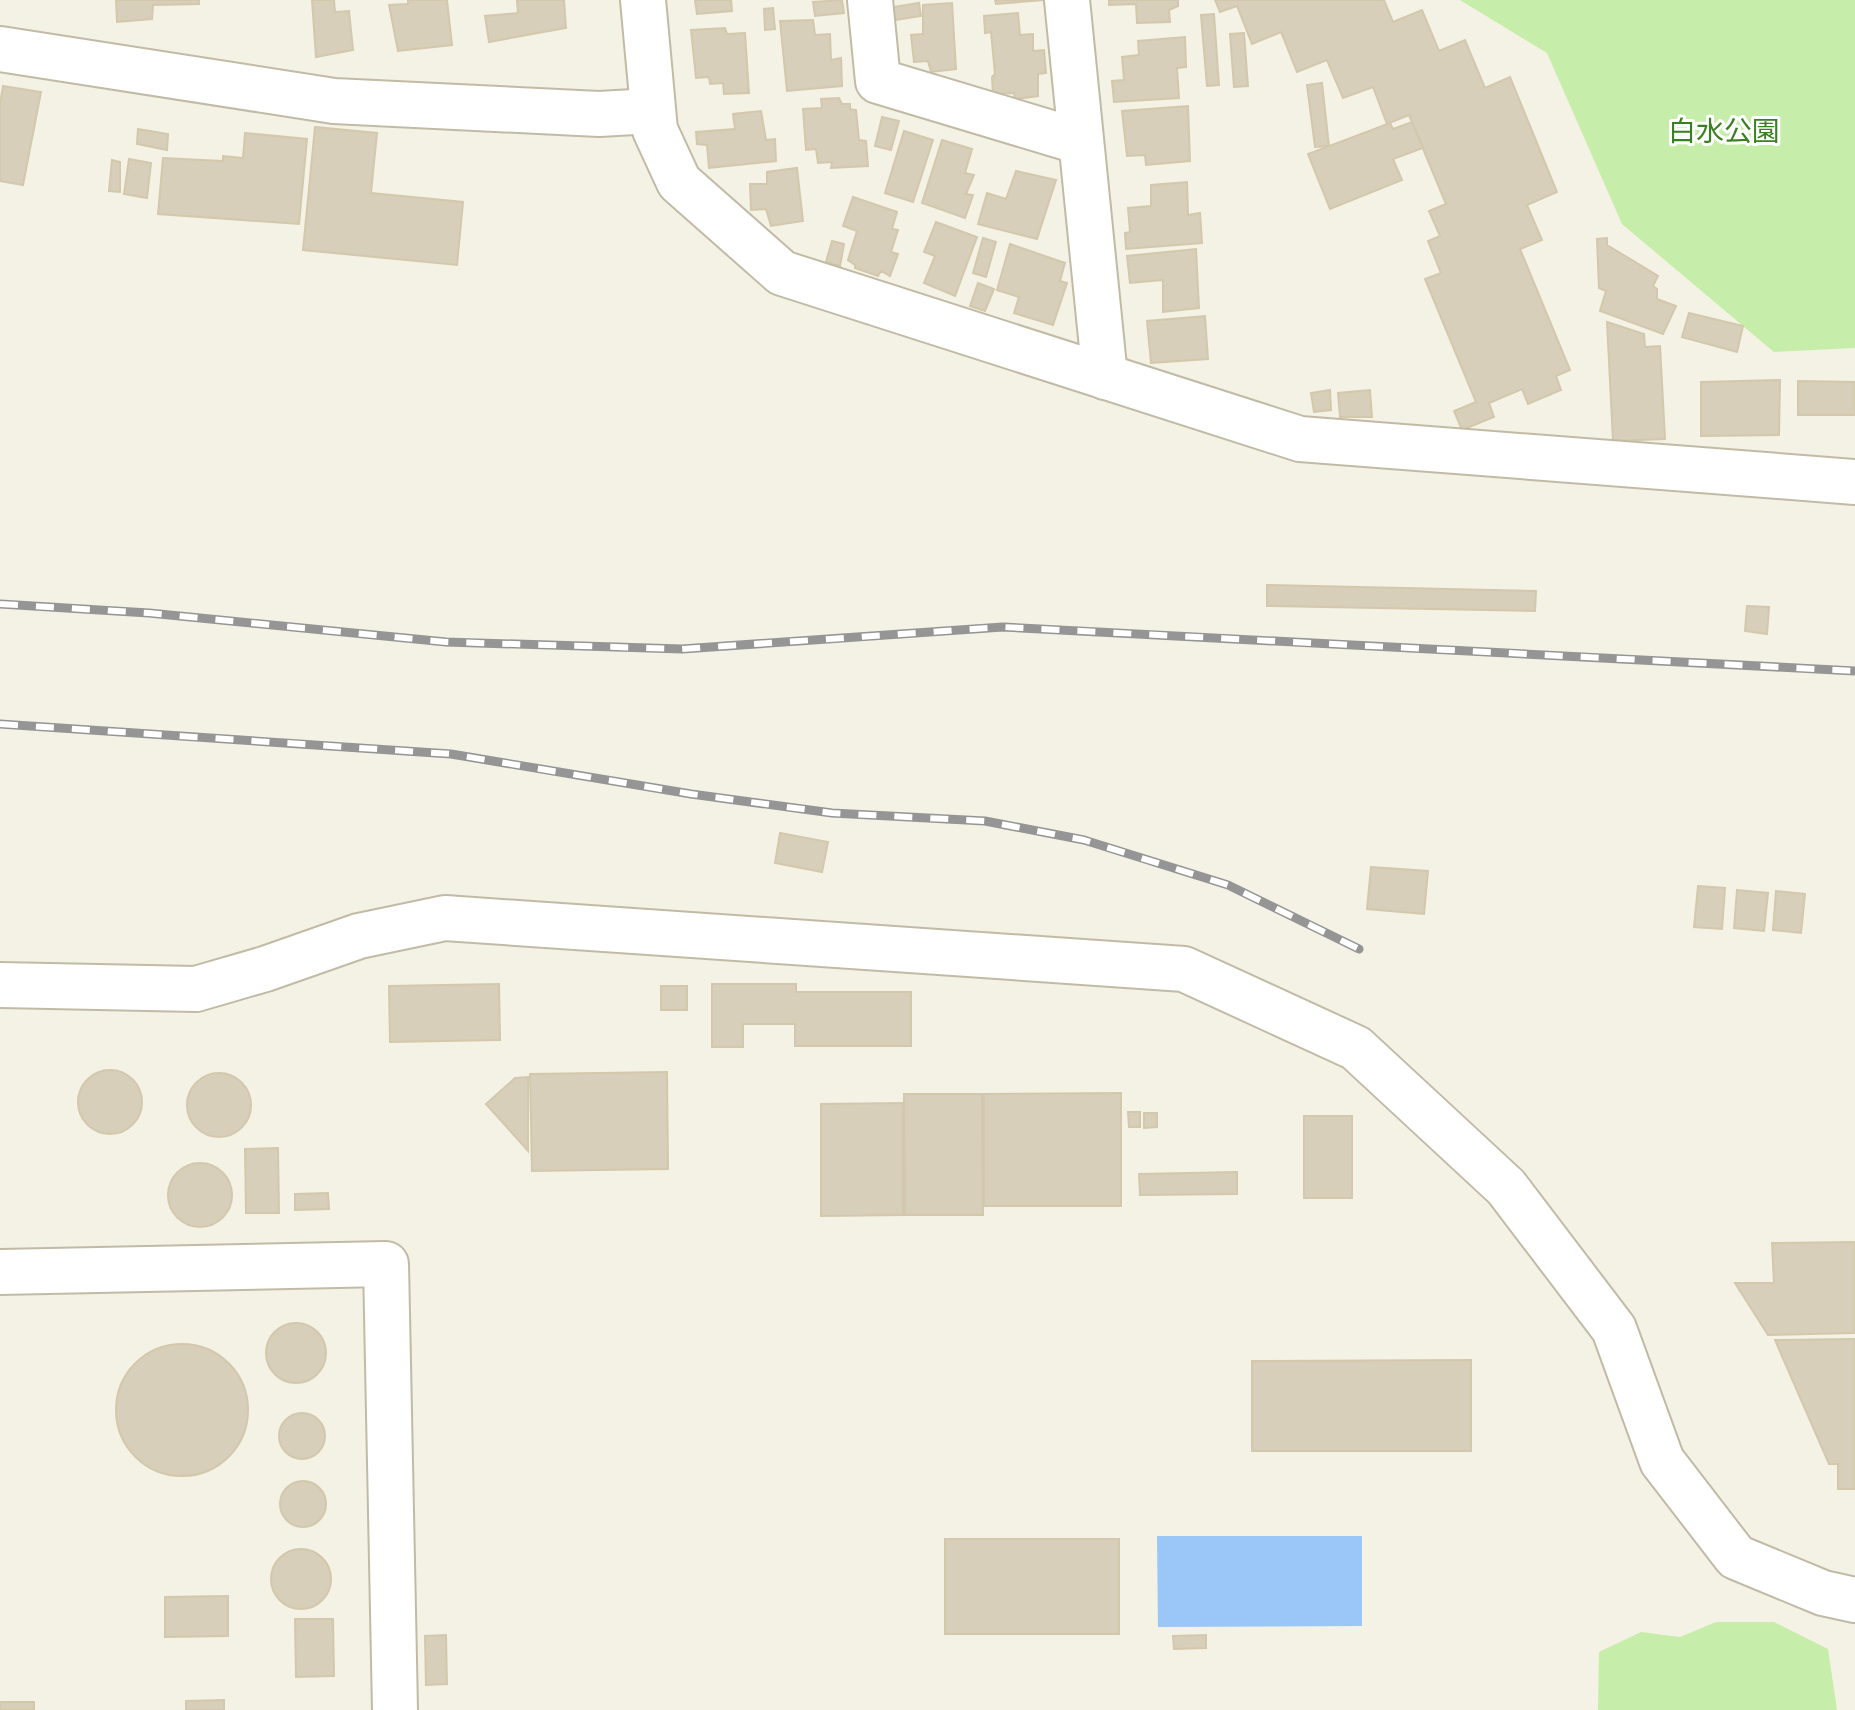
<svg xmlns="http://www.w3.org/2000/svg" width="1855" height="1710" font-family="'Public Sans','Noto Sans JP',sans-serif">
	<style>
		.green { fill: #c6eda9 }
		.water { fill: #9ac7f8 }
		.building { fill: #d7cfb9; stroke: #d3c8ab; stroke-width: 2 }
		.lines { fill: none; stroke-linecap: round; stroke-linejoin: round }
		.minor-casing { stroke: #c1bba6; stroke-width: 48 }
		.minor { stroke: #fff; stroke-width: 44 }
		.rail-casing { stroke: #959595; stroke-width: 9 }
		.rail { stroke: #fff; stroke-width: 6; stroke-dasharray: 18; stroke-linecap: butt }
		.labels { text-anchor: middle; stroke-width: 6; stroke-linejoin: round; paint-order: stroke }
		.park-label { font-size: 28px; fill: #3a7f21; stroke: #fff }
	</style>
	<rect width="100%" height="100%" fill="#f4f1e5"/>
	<g class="green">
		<polygon points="1460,0 1855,0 1855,348 1774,352 1622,224 1547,53"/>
		<polygon points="1716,1622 1774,1622 1828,1649 1837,1710 1598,1710 1599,1652 1641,1632 1680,1637"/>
	</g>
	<polygon class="water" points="1157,1536 1362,1536 1362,1626 1158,1627"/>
	<g class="building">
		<polygon points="116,0 199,0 199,4 153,5 152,19 117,22"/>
		<polygon points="312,0 334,0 335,12 349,11 353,50 316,57"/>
		<polygon points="408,0 447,0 452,45 398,51 389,5 408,4"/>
		<polygon points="517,0 564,0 566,28 489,42 485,16 518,13"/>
		<polygon points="695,0 731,0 732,11 697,14"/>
		<polygon points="842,0 844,13 815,16 813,2"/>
		<polygon points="995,0 1044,0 996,4"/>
		<polygon points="1109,0 1178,0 1178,6 1169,10 1170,22 1137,23 1136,4 1109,5"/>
		<polygon points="1215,0 1384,0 1393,22 1422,10 1439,51 1465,40 1485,88 1510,77 1557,192 1527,205 1542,240 1520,249 1570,370 1556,376 1561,390 1528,404 1522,389 1489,403 1494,417 1462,430 1454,411 1476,402 1425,279 1441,273 1428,241 1440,236 1429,211 1446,204 1409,115 1387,124 1373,87 1343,98 1327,60 1297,72 1281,32 1252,44 1237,6 1220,12"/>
		<polygon points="919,3 921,16 895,20 893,7"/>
		<polygon points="952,3 956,69 931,72 928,61 914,62 911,35 923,34 923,5"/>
		<polygon points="773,8 775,29 765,30 764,9"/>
		<polygon points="1018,13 1020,35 1033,34 1033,51 1044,50 1046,73 1038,74 1038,96 1015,99 1014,93 993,94 992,77 995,74 991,32 985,33 984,16"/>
		<polygon points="1214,14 1219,85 1207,86 1201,15"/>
		<polygon points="813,20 815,35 830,34 831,60 841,58 842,86 787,91 780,21"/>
		<polygon points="725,28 727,34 745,33 749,93 724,94 723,83 710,84 709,77 696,78 691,30"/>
		<polygon points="1244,33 1248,86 1234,87 1230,34"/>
		<polygon points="1185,37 1186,67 1177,68 1179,98 1114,102 1112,81 1124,80 1122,57 1139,55 1138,41"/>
		<polygon points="1322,83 1329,146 1315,147 1307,85"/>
		<polygon points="3,86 41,92 23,185 0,181 0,104"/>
		<polygon points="839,98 842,104 850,104 850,109 856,110 859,140 866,141 868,166 831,168 832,162 818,163 816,149 806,150 803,109 822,108 821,99"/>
		<polygon points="1188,106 1190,161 1146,165 1145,155 1127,156 1122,111"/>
		<polygon points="761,111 766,140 775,139 776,161 709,168 707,145 697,144 696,132 735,129 733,114"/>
		<polygon points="882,117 899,121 891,150 875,146"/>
		<polygon points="1412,122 1423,148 1393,159 1402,180 1330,209 1308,154 1390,123 1393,129"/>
		<polygon points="315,127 377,133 371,193 463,202 457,265 303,250"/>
		<polygon points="138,129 168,134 167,150 137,144"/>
		<polygon points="904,131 933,140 913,202 885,193"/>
		<polygon points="245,133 307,139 299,224 158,214 163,158 223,161 223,156 243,158"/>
		<polygon points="942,140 972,149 965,173 974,175 966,194 973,195 965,218 922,203"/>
		<polygon points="129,159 151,163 147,198 124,194"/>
		<polygon points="112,160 120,162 120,192 109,191"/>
		<polygon points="797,168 803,221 771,226 766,209 751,210 750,184 767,184 767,172"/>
		<polygon points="1016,171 1056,180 1037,239 978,224 987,193 1006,199"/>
		<polygon points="1187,182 1188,215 1200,213 1202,243 1126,249 1125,233 1130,232 1128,208 1151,206 1151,185"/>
		<polygon points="853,197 897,212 892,229 898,230 891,252 898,254 890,276 881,271 878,276 855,268 855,265 848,260 857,231 843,226"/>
		<polygon points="936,222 977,237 955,296 924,283 935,256 924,252"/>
		<polygon points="983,238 996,242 986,277 973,273"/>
		<polygon points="1607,238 1607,245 1658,276 1653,286 1657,289 1657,299 1676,306 1663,334 1600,311 1606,291 1599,288 1597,239"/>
		<polygon points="832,241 844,244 840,266 826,262"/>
		<polygon points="1010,244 1065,263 1060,281 1067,283 1053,325 1014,313 1019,297 997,290"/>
		<polygon points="1196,249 1199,308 1163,312 1163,280 1130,283 1127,256"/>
		<polygon points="978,283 994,289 985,311 970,306"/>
		<polygon points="1689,313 1743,326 1737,352 1682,337"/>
		<polygon points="1205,316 1208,359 1151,363 1147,321"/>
		<polygon points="1607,322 1644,334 1645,347 1660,346 1665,439 1613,441"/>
		<polygon points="1780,380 1779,435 1701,436 1701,382"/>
		<polygon points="1798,381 1855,382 1855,415 1798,415"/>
		<polygon points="1330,390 1331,410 1314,412 1311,393"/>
		<polygon points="1370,390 1372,417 1340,417 1338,393"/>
		<polygon points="1267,585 1536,591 1535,611 1267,606"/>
		<polygon points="1747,606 1769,607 1767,634 1745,631"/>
		<polygon points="780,833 828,842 822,872 775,863"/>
		<polygon points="1371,867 1428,871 1424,914 1367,909"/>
		<polygon points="1698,886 1725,888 1722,929 1694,927"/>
		<polygon points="1737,890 1768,893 1764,931 1734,928"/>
		<polygon points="1776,891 1805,894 1801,933 1773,930"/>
		<polygon points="499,984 500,1040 390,1042 389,986"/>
		<polygon points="712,984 796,984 796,992 911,992 911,1046 795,1046 795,1024 743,1024 743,1047 712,1047"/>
		<rect x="661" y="986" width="26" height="24"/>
		<circle cx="110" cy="1102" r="32"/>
		<polygon points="667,1072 668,1169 532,1171 530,1074"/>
		<circle cx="219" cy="1105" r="32"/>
		<polygon points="528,1077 528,1151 486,1104 515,1078"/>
		<polygon points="1121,1093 1121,1206 984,1206 984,1094"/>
		<polygon points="904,1094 982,1094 983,1215 905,1215"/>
		<polygon points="903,1103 903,1215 821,1216 821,1104"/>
		<polygon points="1128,1112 1140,1112 1140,1127 1129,1127"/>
		<polygon points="1144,1113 1157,1113 1157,1127 1144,1128"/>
		<rect x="1304" y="1116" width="48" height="82"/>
		<polygon points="278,1148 279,1213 246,1213 245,1149"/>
		<circle cx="200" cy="1195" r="32"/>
		<polygon points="1237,1172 1237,1194 1140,1195 1139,1174"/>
		<polygon points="328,1193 329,1209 295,1210 295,1194"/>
		<polygon points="1855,1242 1855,1333 1768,1335 1735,1283 1774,1283 1772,1243"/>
		<circle cx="296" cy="1353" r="30"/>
		<polygon points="1855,1339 1855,1489 1838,1489 1838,1464 1829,1464 1775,1340"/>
		<circle cx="182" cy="1410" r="66"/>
		<polygon points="1471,1360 1471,1451 1252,1451 1252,1361"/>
		<circle cx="302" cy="1436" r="23"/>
		<circle cx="303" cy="1504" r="23"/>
		<rect x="945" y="1539" width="174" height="95"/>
		<circle cx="301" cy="1579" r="30"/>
		<polygon points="228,1596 228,1636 165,1637 165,1597"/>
		<polygon points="295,1619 333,1619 334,1676 296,1677"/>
		<polygon points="446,1635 447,1684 426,1685 425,1636"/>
		<polygon points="1206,1635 1206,1648 1174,1649 1173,1636"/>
		<polygon points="224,1700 224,1710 186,1710 186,1701"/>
		<rect x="0" y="1702" width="34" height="8"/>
	</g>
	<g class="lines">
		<defs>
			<g id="minor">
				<polyline points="643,0 655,130 679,182 782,273 1300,439 1855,482"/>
				<polyline points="870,0 878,81 1081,142"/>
				<polyline points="1067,0 1105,377"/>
				<polyline points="0,49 334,101 599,114 652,111"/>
				<polyline points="0,985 196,989 265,969 359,936 445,918 1184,969 1356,1048 1506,1187 1614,1329 1662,1461 1736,1557 1823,1593 1855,1600"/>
				<polyline points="0,1272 386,1264 395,1710"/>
			</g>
		</defs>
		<use href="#minor" class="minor-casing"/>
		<use href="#minor" class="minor"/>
		<defs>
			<g id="rail">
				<polyline points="0,604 149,613 446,642 682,649 1003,627 1855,671"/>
				<polyline points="0,724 451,754 691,794 832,813 985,821 1084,840 1228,885 1359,949"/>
			</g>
		</defs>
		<use href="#rail" class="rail-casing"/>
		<use href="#rail" class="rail"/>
	</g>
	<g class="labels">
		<g class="park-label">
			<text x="1724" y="141">白水公園</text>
		</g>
	</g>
</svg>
